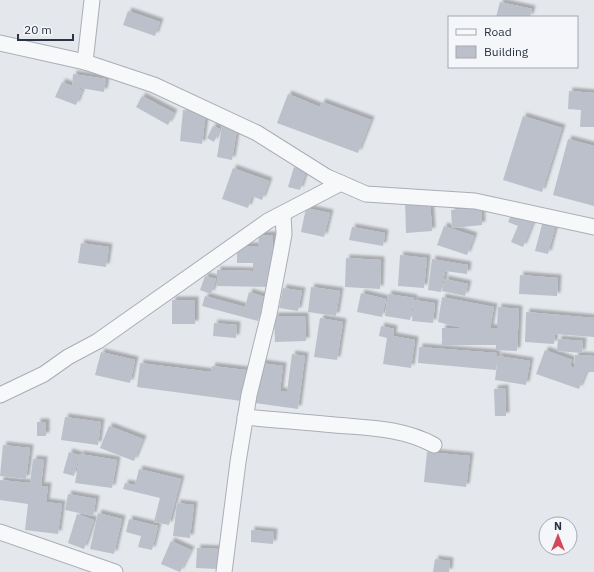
<svg xmlns="http://www.w3.org/2000/svg" width="594" height="572" font-family="'IBM Plex Sans',sans-serif">
	<style>
		.building { fill: #bbc0ca; filter: url(#shadow) }
		.lines { fill: none; stroke-linecap: round; stroke-linejoin: round }
		.minor-casing { stroke: #a9aeb7; stroke-width: 17 }
		.minor { stroke: #f7f8fa; stroke-width: 15 }
	</style>
	<defs>
		<filter id="shadow"><feDropShadow dx="3.5" dy="-3.5" stdDeviation="1" flood-color="#0004"/></filter>
	</defs>
	<rect width="100%" height="100%" fill="#e4e7ec"/>
	<g class="building">
		<polygon points="500,2 532,9 530,17 496,17"/>
		<polygon points="128,11 160,22 155,36 123,25"/>
		<polygon points="73,74 106,79 104,92 75,87 82,90 76,105 55,97 62,82 72,86"/>
		<polygon points="569,91 594,93 594,127 580,127 581,110 568,109"/>
		<polygon points="288,94 320,107 322,102 371,120 358,153 277,123"/>
		<polygon points="142,96 174,113 168,125 136,107"/>
		<polygon points="183,110 206,113 202,144 180,141"/>
		<polygon points="523,116 562,128 542,192 503,180"/>
		<polygon points="213,126 220,129 214,142 207,138"/>
		<polygon points="222,126 237,129 232,160 217,157"/>
		<polygon points="568,139 594,146 594,206 553,195"/>
		<polygon points="294,167 306,171 300,190 288,187"/>
		<polygon points="233,168 269,181 262,200 252,196 248,208 222,199"/>
		<polygon points="430,199 432,231 406,233 405,200"/>
		<polygon points="306,208 330,213 324,237 301,232"/>
		<polygon points="481,208 482,225 452,228 451,210"/>
		<polygon points="514,209 535,217 523,247 511,242 518,226 508,222"/>
		<polygon points="544,217 557,220 548,254 535,251"/>
		<polygon points="444,226 474,236 467,255 437,245"/>
		<polygon points="352,227 385,233 383,246 349,240"/>
		<polygon points="259,235 273,235 272,287 217,286 217,270 253,271 253,263 237,263 237,246 258,246"/>
		<polygon points="81,243 109,247 106,267 78,263"/>
		<polygon points="400,255 427,258 424,288 398,286"/>
		<polygon points="346,258 381,260 380,289 345,287"/>
		<polygon points="432,259 468,265 467,274 445,271 441,292 428,290"/>
		<polygon points="520,275 558,278 557,296 519,294"/>
		<polygon points="205,276 216,279 211,294 200,290"/>
		<polygon points="445,279 468,284 465,296 442,291"/>
		<polygon points="311,287 340,291 336,316 308,312"/>
		<polygon points="283,288 302,291 298,311 279,308"/>
		<polygon points="249,292 265,297 258,321 202,306 205,296 245,307"/>
		<polygon points="361,293 386,299 382,317 357,312"/>
		<polygon points="388,294 414,298 410,320 385,316"/>
		<polygon points="442,297 494,307 490,328 497,328 498,307 519,309 517,351 496,350 496,345 442,345 442,328 463,328 438,322"/>
		<rect x="172" y="300" width="23" height="24"/>
		<polygon points="414,300 435,303 433,323 412,321"/>
		<polygon points="526,312 594,318 594,337 555,334 554,344 525,342"/>
		<polygon points="274,316 305,316 306,341 275,342"/>
		<polygon points="320,318 343,322 337,360 314,357"/>
		<polygon points="214,323 237,325 236,338 213,336"/>
		<polygon points="381,326 394,329 393,336 415,340 411,368 383,364 387,338 379,336"/>
		<polygon points="558,339 583,341 582,353 557,351"/>
		<polygon points="419,347 497,353 496,370 418,363"/>
		<polygon points="545,350 572,360 570,366 574,368 575,355 594,356 594,372 586,372 579,389 536,374"/>
		<polygon points="101,352 135,360 130,383 95,375"/>
		<polygon points="292,354 305,356 298,409 255,403 261,363 283,366 280,391 287,392"/>
		<polygon points="498,356 530,361 526,385 495,380"/>
		<polygon points="140,363 211,372 212,366 254,371 249,402 137,387"/>
		<polygon points="505,388 506,416 495,416 494,389"/>
		<polygon points="65,417 101,422 98,445 61,440"/>
		<rect x="37" y="422" width="9" height="14"/>
		<polygon points="109,426 143,439 134,461 100,448"/>
		<polygon points="3,445 30,448 26,479 0,476"/>
		<polygon points="69,452 79,455 74,476 63,473"/>
		<polygon points="427,452 470,456 466,487 424,482"/>
		<polygon points="80,454 117,460 112,488 75,483"/>
		<polygon points="33,459 44,460 41,486 48,486 46,502 62,504 58,534 25,530 28,504 0,500 0,480 30,483"/>
		<polygon points="139,469 181,479 169,525 154,522 160,498 123,489 125,483 135,485"/>
		<polygon points="68,494 96,499 93,516 65,510"/>
		<polygon points="177,503 194,505 190,538 173,536"/>
		<polygon points="98,513 122,519 114,554 90,549"/>
		<polygon points="77,514 94,520 84,549 68,543"/>
		<polygon points="129,519 158,526 152,550 138,547 141,536 126,532"/>
		<polygon points="251,530 274,532 273,544 251,542"/>
		<polygon points="171,541 191,550 180,572 161,564"/>
		<polygon points="197,548 219,549 218,569 196,568"/>
		<polygon points="435,559 450,561 449,572 433,572"/>
	</g>
	<g class="lines">
		<defs>
			<g id="minor">
				<polyline points="0,43 85,62 154,85 257,133 327,177 366,194 475,201 594,227"/>
				<polyline points="85,62 92,0"/>
				<polyline points="0,395 44,374 68,357 98,341 268,221 341,183"/>
				<path d="M 245,417 C 275,420 305,422 335,425 C 370,428 402,428 434,445"/>
				<polyline points="0,532 115,572"/>
				<polyline points="224,572 238,462 249,395 269,314 281,251 284,234 283,214"/>
			</g>
		</defs>
		<use href="#minor" class="minor-casing"/>
		<use href="#minor" class="minor"/>
	</g>
	<rect x="448" y="16" width="130" height="52" fill="#f4f6f9" stroke="#a4a8b1"/>
	<rect x="456" y="29" width="20" height="6" fill="#f7f8fa" stroke="#a4a8b1"/>
	<text x="484" y="36" font-size="12" fill="#2b3445">Road</text>
	<rect x="456" y="46" width="20" height="12" fill="#bbc0ca" stroke="#a4a8b1"/>
	<text x="484" y="56" font-size="12" fill="#2b3445">Building</text>
	<g transform="translate(558 536)"><circle r="19" fill="#f4f6f9" stroke="#a4a8b1"/>
	<path d="M0-3L7 15L0 10L-7 15Z" fill="#d1495b"/>
	<text y="-6" font-size="11" font-weight="bold" text-anchor="middle" fill="#2b3445">N</text>
	</g>
	<path d="M18 34v6h55v-6" fill="none" stroke="#2b3445" stroke-width="2"/>
	<text x="24" y="34" font-size="12" fill="#2b3445" stroke="#f4f6f9" stroke-width="3" paint-order="stroke">20 m</text>
</svg>
